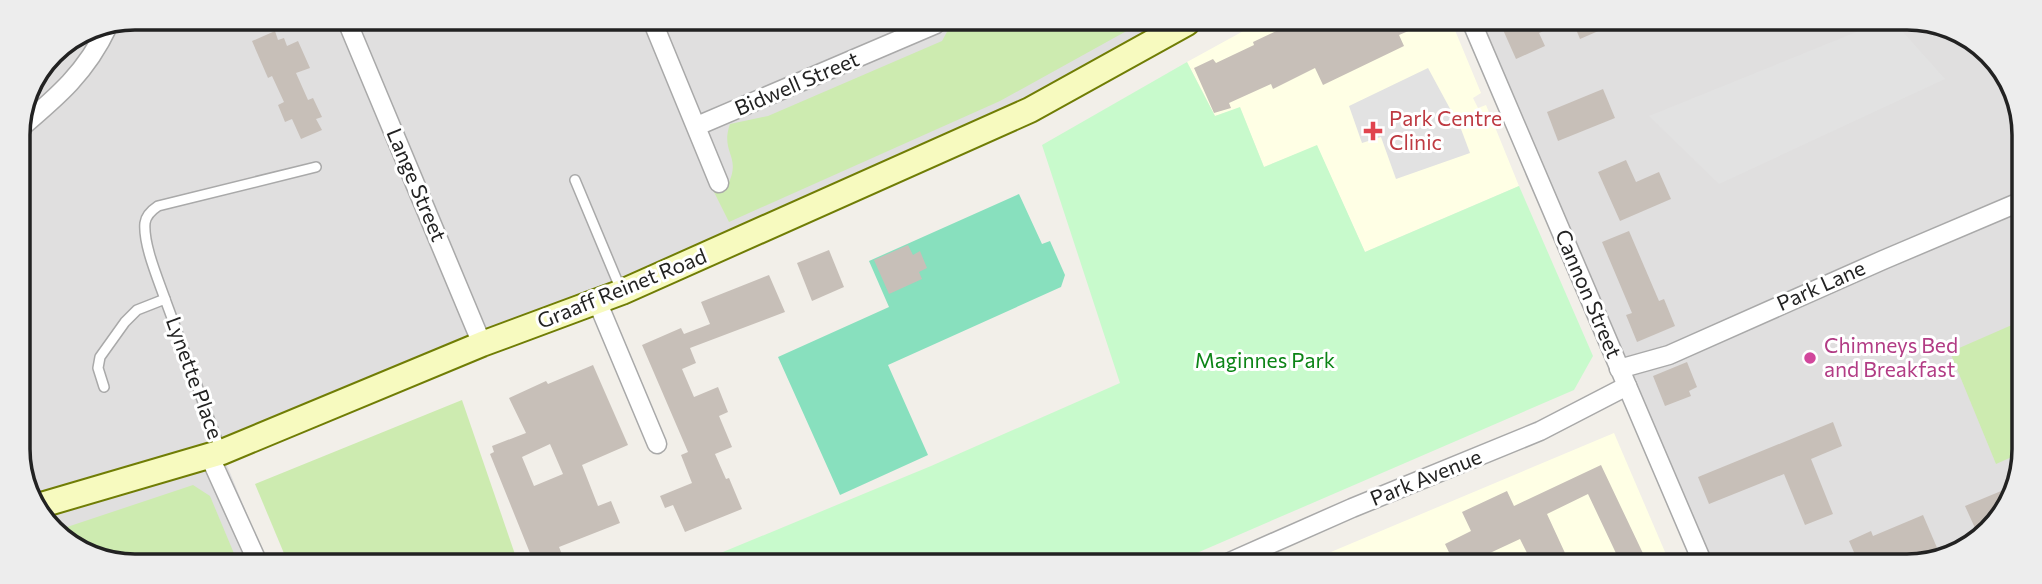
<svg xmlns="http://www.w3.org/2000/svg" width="2042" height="584" font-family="Commissioner,sans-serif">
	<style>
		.residential { fill: #e0dfdf }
		.education { fill: #ffffe5 }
		.grass { fill: #cdebb0 }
		.park { fill: #c8facc }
		.pitch { fill: #88e0be }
		.parking { fill: #e2e2e2 }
		.building { fill: #c7bfb8; fill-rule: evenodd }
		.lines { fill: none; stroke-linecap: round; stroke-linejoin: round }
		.service-casing { stroke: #a9a9a9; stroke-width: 12 }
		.minor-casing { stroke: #a9a9a9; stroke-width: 21 }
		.secondary-casing { stroke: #707d05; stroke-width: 28 }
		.service { stroke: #fff; stroke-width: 9 }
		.minor { stroke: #fff; stroke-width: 18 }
		.secondary { stroke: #f7fabf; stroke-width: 24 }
		.health-dot { fill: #e0444e; stroke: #fff; stroke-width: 2.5 }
		.hotel-dot { fill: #d1479c; stroke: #fff; stroke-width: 2.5 }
		.labels { text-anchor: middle; stroke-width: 6; stroke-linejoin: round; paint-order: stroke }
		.street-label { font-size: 21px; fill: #222; stroke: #fff }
		.health-label { font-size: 21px; fill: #be3a42; stroke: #fff; text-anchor: start }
		.hotel-label { font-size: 21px; fill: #b23c85; stroke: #fff; text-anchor: start }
		.park-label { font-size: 21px; fill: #0c8416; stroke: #fff }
		.rim { fill: none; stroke: #222; stroke-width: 3.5 }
	</style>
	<rect width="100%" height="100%" fill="#f2efe9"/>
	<g class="residential">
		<polygon points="1937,21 1990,52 2022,112 2021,479 1984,538 1915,566 1705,566 1473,23"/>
		<polygon points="1180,23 1031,109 222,453 267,563 105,563 52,532 20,473 18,127 52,52 90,26"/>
	</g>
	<g class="education">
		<polygon points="1258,23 1452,23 1481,93 1473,98 1478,108 1486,105 1519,186 1365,252 1317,146 1264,167 1240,108 1215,116 1187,62"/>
		<polygon points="1614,433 1671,566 1300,565"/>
	</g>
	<g class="grass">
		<path d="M 1141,23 L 1000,101 L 729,222 L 709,182 L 722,185 L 729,182 C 741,156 720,152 730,124 L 768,116 L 942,41 L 948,30 L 963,24 Z"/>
		<polygon points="2021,321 2021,453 1996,464 1950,352"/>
		<polygon points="462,400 518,563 288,563 255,484"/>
		<polygon points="193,485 210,496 238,563 105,563 52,532"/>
	</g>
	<polygon class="park" points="1187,62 1215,116 1240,107 1264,167 1317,145 1365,252 1519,186 1593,356 1574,390 1169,565 694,564 931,466 1120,383 1042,145"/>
	<polygon class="pitch" points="1019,194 1042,244 1050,241 1065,275 1061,287 888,365 928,455 840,495 778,357 889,307 869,261"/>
	<g class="parking">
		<polygon points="1881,22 1894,22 1945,79 1719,184 1649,116"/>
		<polygon points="1428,68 1461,129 1470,153 1396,179 1381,137 1362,143 1349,106"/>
	</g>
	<g class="building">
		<polygon points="1563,22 1539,33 1545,46 1516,59 1500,23"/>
		<polygon points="1573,22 1619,22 1580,39"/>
		<polygon points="1293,23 1427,23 1399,35 1404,46 1323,85 1315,68 1273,89 1271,84 1229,103 1231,108 1214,113 1194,68 1213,59 1216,63 1254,45 1253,42"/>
		<polygon points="275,31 278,40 284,38 287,46 298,41 310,68 296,73 308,100 313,98 322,117 316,119 322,130 301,139 292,119 285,122 278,105 284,102 272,76 268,78 252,41"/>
		<polygon points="1603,89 1615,118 1558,141 1547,112"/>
		<polygon points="1626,160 1636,182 1659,172 1671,199 1620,221 1598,172"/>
		<polygon points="1629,231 1659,301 1664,299 1675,326 1637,342 1626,315 1632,313 1602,242"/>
		<polygon points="908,245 913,255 920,251 927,268 919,272 922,279 889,294 874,260"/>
		<polygon points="829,250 844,287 812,301 797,263"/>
		<polygon points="769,275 785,312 690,348 696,363 682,369 694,397 718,387 728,412 719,416 732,447 715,454 726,479 729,478 742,509 685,532 673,505 665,508 660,496 692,483 681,455 688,452 642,345 681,328 684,334 710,324 701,302"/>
		<polygon points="1687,362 1697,387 1689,391 1691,396 1665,406 1653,376"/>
		<path d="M 593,365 L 628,445 L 582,465 L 598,506 L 611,501 L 620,523 L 559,547 L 566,564 L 534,563 L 490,454 L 494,452 L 492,446 L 526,433 L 509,398 L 546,381 L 548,384 ZM 550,444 L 563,474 L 534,486 L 522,457 Z"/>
		<polygon points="1833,422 1842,446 1811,459 1833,514 1805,525 1784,474 1709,504 1698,477"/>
		<polygon points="1601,465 1649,566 1622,566 1588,494 1547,514 1571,566 1533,565 1520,539 1477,559 1479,565 1455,565 1445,544 1471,531 1462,512 1507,491 1514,506"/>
		<polygon points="2018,484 1984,538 1980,539 1965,506"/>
		<polygon points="1923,515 1938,550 1899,566 1860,566 1849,541 1871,531 1873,536"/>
	</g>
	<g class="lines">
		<defs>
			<g id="service">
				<polyline points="575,180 621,290"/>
				<path d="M 165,299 C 158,279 143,244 145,223 C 146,215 152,210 158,206 L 316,167"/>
				<polyline points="104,387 98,368 100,357 125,322 137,310 165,299 221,451"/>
			</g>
			<g id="minor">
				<polyline points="1472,23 1704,566"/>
				<polyline points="654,25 719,183"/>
				<polyline points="349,26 482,344"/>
				<polyline points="697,126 936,24"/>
				<path d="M 18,130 C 57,97 86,73 108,26"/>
				<polyline points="597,301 657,444"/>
				<polyline points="1619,369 1669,355 1883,260 2022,201"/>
				<polyline points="209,455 258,563"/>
				<polyline points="1223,565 1352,508 1540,431 1627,386"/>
			</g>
			<polyline id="secondary" points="38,506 222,452 482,344 622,292 1030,110 1187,23"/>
		</defs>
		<use href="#service" class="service-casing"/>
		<use href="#minor" class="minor-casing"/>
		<use href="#secondary" class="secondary-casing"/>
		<use href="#service" class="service"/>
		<use href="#minor" class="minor"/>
		<use href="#secondary" class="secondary"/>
	</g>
	<path class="health-dot" d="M1369.5 120.5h7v7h7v7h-7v7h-7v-7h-7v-7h7z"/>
	<circle class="hotel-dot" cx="1810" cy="358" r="7"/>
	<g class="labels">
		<g class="street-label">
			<text transform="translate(797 84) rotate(-23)" y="7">Bidwell Street</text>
			<text transform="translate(416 185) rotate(67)" y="7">Lange Street</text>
			<text transform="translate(1821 286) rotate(-24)" y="7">Park Lane</text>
			<text transform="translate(622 289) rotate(-22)" y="7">Graaff Reinet Road</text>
			<text transform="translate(1588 294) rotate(67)" y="7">Cannon Street</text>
			<text transform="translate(194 378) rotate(70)" y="7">Lynette Place</text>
			<text transform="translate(1426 478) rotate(-22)" y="7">Park Avenue</text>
		</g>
		<g class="health-label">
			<text x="1389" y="126">Park Centre<tspan x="1389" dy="24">Clinic</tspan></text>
		</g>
		<g class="hotel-label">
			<text x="1824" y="353">Chimneys Bed<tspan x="1824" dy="24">and Breakfast</tspan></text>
		</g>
		<g class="park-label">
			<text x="1265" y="368">Maginnes Park</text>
		</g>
	</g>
	<path d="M0 0H2042V584H0ZM135 30H1907A105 105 0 0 1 2012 135V449A105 105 0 0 1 1907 554H135A105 105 0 0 1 30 449V135A105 105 0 0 1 135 30Z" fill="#ededed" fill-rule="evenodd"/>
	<path class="rim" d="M135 30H1907A105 105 0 0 1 2012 135V449A105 105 0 0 1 1907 554H135A105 105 0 0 1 30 449V135A105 105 0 0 1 135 30Z"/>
</svg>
